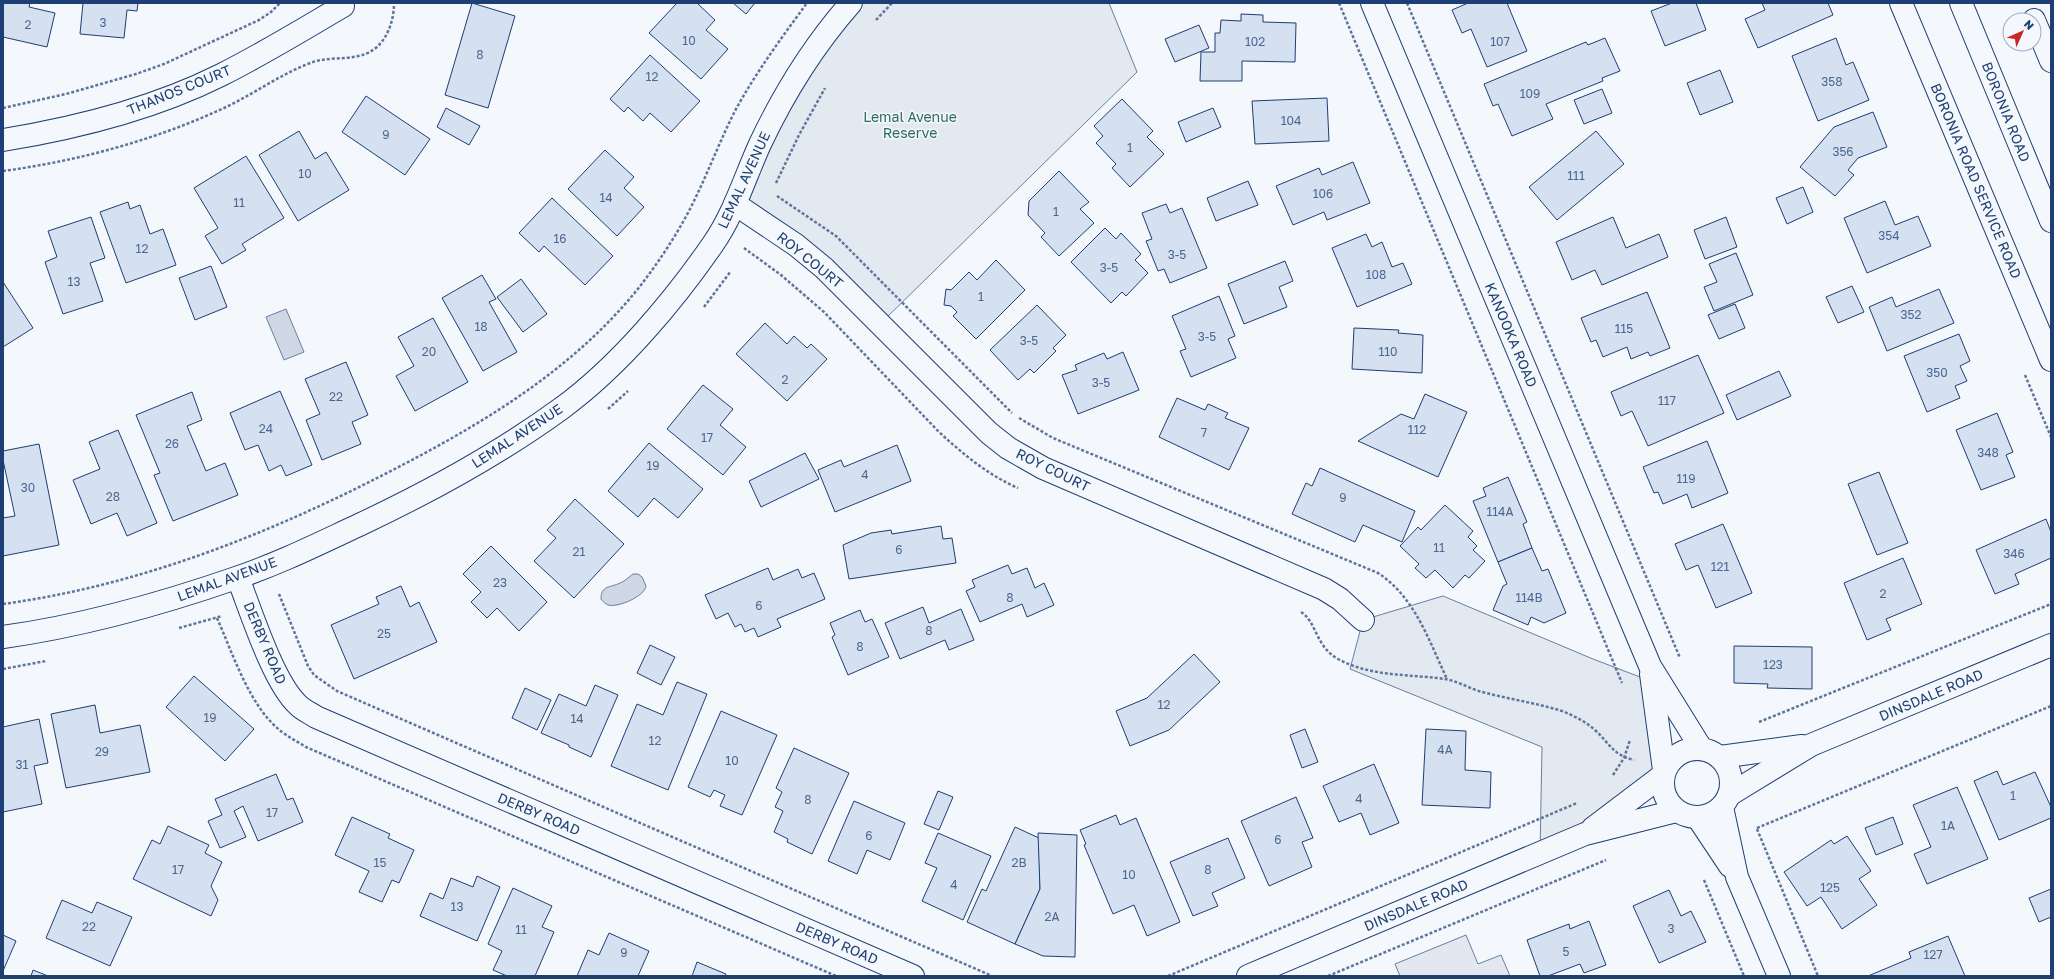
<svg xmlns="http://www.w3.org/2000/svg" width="2054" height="979" font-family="'Golos Text',sans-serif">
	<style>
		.green { fill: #e3e9f0; stroke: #687fa3 }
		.parking { fill: #e3e8f0; stroke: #687fa3 }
		.water { fill: #cfd7e4; stroke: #687fa3 }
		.building { fill: #d5e0f0; stroke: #1d3f73 }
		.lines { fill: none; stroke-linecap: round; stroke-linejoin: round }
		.minor-casing { stroke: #1d3f73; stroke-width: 24 }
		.primary-casing { stroke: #1d3f73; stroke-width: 24 }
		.path { stroke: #5e769c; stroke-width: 2.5; stroke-dasharray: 3 2; stroke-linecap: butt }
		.minor { stroke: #f4f7fb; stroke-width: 22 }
		.primary { stroke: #f4f7fb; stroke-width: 22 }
		.labels { text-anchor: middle; stroke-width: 3; stroke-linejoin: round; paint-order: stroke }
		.number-label { font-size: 12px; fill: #4b6792 }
		.street-label { font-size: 14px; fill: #1d3f73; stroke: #f4f7fb }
		.park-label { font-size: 14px; fill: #2c6c60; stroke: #f4f7fb }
	</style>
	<rect width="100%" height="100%" fill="#f4f7fb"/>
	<g class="green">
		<polygon points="851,3 1109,3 1137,72 881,323 735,204"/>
		<polygon points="1443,596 1593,659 1653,682 1664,770 1540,853 1542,747 1350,669 1363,620"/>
	</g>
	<polygon class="parking" points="1466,935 1478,964 1501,955 1510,976 1400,976 1395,964"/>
	<g class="water">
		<polygon points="286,309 304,352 284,360 266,317"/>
		<path d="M 633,574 L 638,574 L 642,577 L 646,586 C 645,596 618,608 608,605 C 606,604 603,602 601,599 C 601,585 610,588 620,583 C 625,581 629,577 633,574 Z"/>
	</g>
	<g class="building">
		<polygon points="3,3 30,3 29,7 55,13 47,47 3,37"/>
		<polygon points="83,3 138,3 137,11 127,10 124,38 80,34"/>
		<polygon points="472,3 515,16 488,108 445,95"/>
		<polygon points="677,3 697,3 715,20 706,30 728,49 701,79 649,33"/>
		<polygon points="733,3 755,3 746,14"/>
		<polygon points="1468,3 1507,3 1527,51 1487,67 1471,29 1462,33 1452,10"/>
		<polygon points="1672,3 1696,3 1706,30 1665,46 1651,11"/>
		<polygon points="1762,3 1828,3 1833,15 1758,48 1745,19 1765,10"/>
		<polygon points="1241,14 1263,15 1263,22 1296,23 1295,62 1242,61 1242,81 1200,81 1201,52 1215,52 1215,33 1220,33 1221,20 1241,21"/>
		<polygon points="1199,25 1209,48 1175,62 1165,39"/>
		<polygon points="1605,38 1620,71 1602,78 1603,81 1546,104 1553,119 1512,136 1498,104 1493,106 1484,84 1586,42 1588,45"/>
		<polygon points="1836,38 1846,65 1853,62 1869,100 1818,121 1792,56"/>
		<polygon points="650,55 700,101 671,132 650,113 643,121 628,107 624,112 610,99"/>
		<polygon points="1720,70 1733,102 1700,115 1687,83"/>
		<polygon points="1602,89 1612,113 1584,124 1574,100"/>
		<polygon points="366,96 430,139 405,175 342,132"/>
		<polygon points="1327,98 1329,141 1255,144 1252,101"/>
		<polygon points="1122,99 1153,131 1147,137 1164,154 1130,187 1112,168 1116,164 1096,143 1103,136 1094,126"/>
		<polygon points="446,108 480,126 469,145 437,127"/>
		<polygon points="1213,108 1221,127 1186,142 1178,122"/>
		<polygon points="1873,112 1887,147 1858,158 1848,170 1854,175 1835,196 1800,167 1834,127"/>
		<polygon points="299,131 315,159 326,152 349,190 298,221 259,155"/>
		<polygon points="1596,131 1624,164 1557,220 1529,187"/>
		<polygon points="605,150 634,177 624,188 644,207 617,236 568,189"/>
		<polygon points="246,156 284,218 242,244 246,250 222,264 205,236 218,228 194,188"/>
		<polygon points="1353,162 1370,203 1327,220 1324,212 1293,225 1276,186 1319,168 1322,175"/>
		<polygon points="1059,171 1089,202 1080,209 1094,223 1059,256 1041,237 1045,233 1028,215 1029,201"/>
		<polygon points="1248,181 1258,205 1216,221 1207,198"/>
		<polygon points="1803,187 1813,212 1787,224 1776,198"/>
		<polygon points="552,198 613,256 585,285 544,246 539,252 519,233"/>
		<polygon points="1885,201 1895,225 1918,216 1931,246 1867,273 1844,218"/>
		<polygon points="128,202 130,209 140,205 150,234 163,229 176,265 126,283 100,212"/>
		<polygon points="1166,204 1170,213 1182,208 1207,268 1170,283 1164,269 1158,271 1146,241 1152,239 1142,213"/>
		<polygon points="91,217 105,258 90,263 103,301 63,314 45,262 57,257 48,231"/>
		<polygon points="1613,217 1626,248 1659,234 1668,257 1602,285 1595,270 1572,280 1556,242"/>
		<polygon points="1726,217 1737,247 1705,259 1694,230"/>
		<polygon points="1105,228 1116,239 1121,233 1141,254 1135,260 1148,273 1126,296 1122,292 1111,303 1071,262"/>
		<polygon points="1366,234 1372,247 1382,242 1392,267 1403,263 1412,284 1357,307 1332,248"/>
		<polygon points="1736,253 1753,295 1714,311 1704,287 1717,282 1709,264"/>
		<polygon points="996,260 1025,290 976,339 953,316 957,312 951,306 944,305 946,289 951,290 969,272 977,280"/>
		<polygon points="1285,261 1293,281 1279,287 1287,307 1244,324 1228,284"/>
		<polygon points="211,266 227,307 195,320 179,278"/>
		<polygon points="482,275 496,299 489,302 517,352 483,371 442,298"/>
		<polygon points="521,279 547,314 523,332 497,297"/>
		<polygon points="3,282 33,328 3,347"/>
		<polygon points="1852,286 1864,312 1838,323 1826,297"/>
		<polygon points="1939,289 1954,323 1887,351 1869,307 1892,297 1896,307"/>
		<polygon points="1647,292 1670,348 1650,356 1648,352 1631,359 1627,347 1603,357 1596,340 1591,342 1581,318"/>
		<polygon points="1219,296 1235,336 1228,339 1236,358 1191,377 1180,351 1186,349 1172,316"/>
		<polygon points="1735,304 1745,328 1719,339 1708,315"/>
		<polygon points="1037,305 1066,335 1053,348 1056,351 1034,373 1030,369 1018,380 990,350"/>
		<polygon points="433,318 468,382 415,411 396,376 414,366 398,337"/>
		<polygon points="765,323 787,344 794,336 807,348 811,344 827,359 787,401 736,354"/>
		<polygon points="1354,328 1399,330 1398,333 1423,335 1422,373 1352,369"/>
		<polygon points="1959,334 1970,361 1960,366 1967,381 1955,386 1960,398 1927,412 1904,356"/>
		<polygon points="1123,352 1139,390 1078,414 1062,375 1077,370 1075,365 1104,353 1107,359"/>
		<polygon points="1698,355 1724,413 1648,446 1632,411 1621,416 1611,392"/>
		<polygon points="346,362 368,415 352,422 361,444 322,460 306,420 320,414 305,379"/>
		<polygon points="1779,371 1791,396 1737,420 1726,395"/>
		<polygon points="703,385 733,409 720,425 746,447 723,475 667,429"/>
		<polygon points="280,391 312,465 286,476 281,465 269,471 258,445 245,450 230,413"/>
		<polygon points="192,392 202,420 187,426 206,471 225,463 238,495 173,521 154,475 160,473 136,415"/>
		<polygon points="1425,394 1467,412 1438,477 1358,441 1401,414 1414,419"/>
		<polygon points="1177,398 1205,410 1208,404 1228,413 1225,418 1249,428 1229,470 1159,437"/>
		<polygon points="1997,413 2013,452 2006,455 2015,477 1981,490 1956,430"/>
		<polygon points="118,430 157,523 127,536 117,513 91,524 73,480 100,469 89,442"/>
		<polygon points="1707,441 1728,493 1692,508 1687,494 1663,504 1658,492 1654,493 1643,467"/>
		<polygon points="649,443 703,489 678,518 654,498 638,517 608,491"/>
		<polygon points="39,444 59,545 3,556 3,518 15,516 3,460 3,451"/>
		<polygon points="897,445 911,481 835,512 818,470 841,460 844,467"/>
		<polygon points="805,453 819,479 761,507 749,481"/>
		<polygon points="1320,468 1415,511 1402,542 1363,525 1355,542 1292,514 1306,483 1312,486"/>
		<polygon points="1879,472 1908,543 1877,555 1848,484"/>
		<polygon points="1508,477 1527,522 1523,524 1532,548 1498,562 1473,501 1486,496 1483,488"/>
		<polygon points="575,499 624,544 574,598 534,561 556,538 547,530"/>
		<polygon points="1445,505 1473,531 1468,537 1477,546 1473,550 1485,561 1469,578 1465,575 1453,588 1435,570 1426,578 1415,568 1419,564 1400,546 1418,527 1421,530"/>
		<polygon points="2046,519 2051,532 2051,558 2015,574 2019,584 1995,594 1976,550"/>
		<polygon points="1723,524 1752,593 1716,608 1698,565 1686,570 1675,544"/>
		<polygon points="941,526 943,539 952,538 956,563 849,579 843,545 871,533 891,530 892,534"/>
		<polygon points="491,546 547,602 519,631 497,608 487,618 471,602 481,592 463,574"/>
		<polygon points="1532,548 1542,571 1548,569 1566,613 1544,623 1531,617 1528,625 1493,610 1503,586 1507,584 1498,562"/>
		<polygon points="1903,558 1922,604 1886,619 1891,630 1867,640 1844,583"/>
		<polygon points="1008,565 1012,574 1027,568 1035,588 1044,583 1054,605 1027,617 1022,604 980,622 966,591 975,587 972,580"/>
		<polygon points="768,568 773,580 798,569 802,578 814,573 825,599 777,619 781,627 758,637 754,628 745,632 741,624 735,627 728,613 716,619 705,595"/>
		<polygon points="401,586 410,607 419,602 437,642 354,679 331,625 379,604 376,597"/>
		<polygon points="923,607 929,623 961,609 974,640 949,650 945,640 900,659 885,623"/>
		<polygon points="860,610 865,622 872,619 889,657 848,675 832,637 835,635 830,623"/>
		<polygon points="650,645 675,657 661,685 637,673"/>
		<polygon points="1734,646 1812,647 1812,689 1767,688 1768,684 1734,683"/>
		<polygon points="1194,654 1220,682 1169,730 1130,746 1116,711 1147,698"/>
		<polygon points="194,676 254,729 225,761 166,707"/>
		<polygon points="677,682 707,694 668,790 611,766 637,704 663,715"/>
		<polygon points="595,685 618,695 591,757 569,747 569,745 541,733 559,694 586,706"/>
		<polygon points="525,688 551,700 537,730 512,718"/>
		<polygon points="95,705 100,733 140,725 150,772 66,788 51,714"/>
		<polygon points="721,711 777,735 742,815 720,806 725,795 714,790 710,797 688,787"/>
		<polygon points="39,719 48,763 34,766 42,804 3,812 3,727"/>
		<polygon points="1305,729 1318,762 1302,768 1290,735"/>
		<polygon points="1426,729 1466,731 1465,770 1491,772 1490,808 1422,805"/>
		<polygon points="794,748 849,773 812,854 787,842 788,839 774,832 783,811 775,807 782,792 776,788"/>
		<polygon points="1374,764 1399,823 1370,835 1361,813 1339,822 1323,786"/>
		<polygon points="1997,771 2003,785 2035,772 2051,807 2051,818 1999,840 1974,781"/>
		<polygon points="276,774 287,800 293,798 303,822 258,841 243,806 234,811 246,837 220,848 208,821 222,815 215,799"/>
		<polygon points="1957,787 1988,859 1927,884 1914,854 1931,847 1913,805"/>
		<polygon points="938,791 953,797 939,830 924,824"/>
		<polygon points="1296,797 1313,838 1302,842 1312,867 1269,886 1241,821"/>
		<polygon points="854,801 905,823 890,860 867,850 857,874 828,861"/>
		<polygon points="1116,815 1120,825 1136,818 1180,922 1147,936 1134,905 1113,914 1084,845 1086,844 1080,830"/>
		<polygon points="352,817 390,834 388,838 414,850 399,883 392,880 382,902 359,892 369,871 335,855"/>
		<polygon points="1893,817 1903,844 1876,855 1865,828"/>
		<polygon points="168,826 209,845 205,853 222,862 211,886 218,900 211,916 133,879 152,840 160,844"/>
		<polygon points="1015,827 1039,838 1040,889 1015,944 967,922 982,889 986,891"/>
		<polygon points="938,833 991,856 963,920 922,901 937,868 925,863"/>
		<polygon points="1038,833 1077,835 1075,957 1043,956 1015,944 1040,889"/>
		<polygon points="1847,836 1871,871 1859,879 1877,905 1842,929 1821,897 1807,906 1784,872 1831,840 1834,844"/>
		<polygon points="1228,838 1245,878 1212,893 1218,906 1193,916 1170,862"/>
		<polygon points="477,876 500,887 477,941 420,916 430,893 443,899 451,878 473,887"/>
		<polygon points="513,888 552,906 542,927 554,932 535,976 507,976 493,970 502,951 488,944"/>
		<polygon points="2051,889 2051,917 2039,922 2029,898"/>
		<polygon points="1669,890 1681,916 1691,911 1706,942 1659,963 1633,906"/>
		<polygon points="62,900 92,913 97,902 132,917 110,966 46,938"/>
		<polygon points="1589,921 1606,965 1584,973 1580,964 1548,976 1540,976 1527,940 1569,924 1570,929"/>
		<polygon points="609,933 649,951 638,976 577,976 588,950 599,955"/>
		<polygon points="3,935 16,941 3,971"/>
		<polygon points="1948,936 1965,976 1868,976 1911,958 1909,952"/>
		<polygon points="697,962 726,974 725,976 692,976"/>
		<polygon points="33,970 48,976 31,976"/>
	</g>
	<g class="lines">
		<defs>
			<g id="minor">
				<polyline points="1372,3 1650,666 1701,748"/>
				<polyline points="1901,3 2051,360"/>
				<path d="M 3,140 C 77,128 153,109 221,75 C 263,54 302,30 343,6"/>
				<polyline points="735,204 796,245 824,268 989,433 1008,448 1043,468 1324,589 1340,599 1363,620"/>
				<path d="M 238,578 C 251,611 273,682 298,705 C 303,710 310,713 316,717 L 913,976"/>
				<path d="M 3,637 C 82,626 161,604 236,578 C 278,564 318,544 359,525 C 429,492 499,454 562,408 C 619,366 673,302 713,244 C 734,214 745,177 760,144 C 784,93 814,45 851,3"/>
				<polyline points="1651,674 1664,770"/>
				<circle cx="1697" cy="783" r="34"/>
				<polyline points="1720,757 1802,746"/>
				<polyline points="1729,795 1811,745 2051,645"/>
				<polyline points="1722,807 1737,877 1779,976"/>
				<polyline points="1698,818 1730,866"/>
				<polyline points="1593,828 1663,775"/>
				<polyline points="1248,976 1585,834 1676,811"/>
			</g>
			<g id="primary">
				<polyline points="1961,3 2051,221"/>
				<polyline points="2034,20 2051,61"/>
			</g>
		</defs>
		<use href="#minor" class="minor-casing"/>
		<use href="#primary" class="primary-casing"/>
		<g class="path">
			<polyline points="1339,3 1622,683"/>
			<polyline points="1407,3 1680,658"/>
			<polyline points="876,20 892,3"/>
			<polyline points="3,108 66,94 136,74 164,64 259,20 271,12 280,3"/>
			<path d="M 3,171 C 78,161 155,140 224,108 C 254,94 282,73 313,62 C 335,55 358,63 377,47 C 389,36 394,18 394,3"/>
			<polyline points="776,183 799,135 825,88"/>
			<polyline points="777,196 836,236 1012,413"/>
			<path d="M 744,248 L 781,275 L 824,312 L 939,432 C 963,454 988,475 1018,488"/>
			<polyline points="704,307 731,271"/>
			<polyline points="2025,375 2051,437"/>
			<polyline points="608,409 628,391"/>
			<path d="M 1019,418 L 1053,438 L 1378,573 C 1415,597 1429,641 1447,679"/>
			<polyline points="279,594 308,666 314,675 337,691 992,976"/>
			<path d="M 3,604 C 136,586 264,536 383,475 C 479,426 573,371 641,285 C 660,260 678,233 692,205 C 708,173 720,140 736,109 C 757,71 782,37 807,3"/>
			<path d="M 1301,612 C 1317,622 1315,646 1338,659 C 1371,677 1409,674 1445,679 C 1458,681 1470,689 1482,692 C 1509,699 1536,703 1562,711 C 1574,716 1585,721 1595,730 C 1610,744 1613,755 1634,760"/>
			<path d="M 217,618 C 233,654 250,708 282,732 C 290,738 298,742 306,747 L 836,976"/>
			<polyline points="179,628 222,616"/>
			<polyline points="3,669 46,661"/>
			<polyline points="1759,722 2051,604"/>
			<polyline points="1613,775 1624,758 1630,740"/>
			<polyline points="1757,828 2051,706"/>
			<polyline points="1757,829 1818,976"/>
			<polyline points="1704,880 1744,976"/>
			<polyline points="1168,976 1577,803"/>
			<polyline points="1328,976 1606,860"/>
		</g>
		<use href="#minor" class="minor"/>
		<use href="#primary" class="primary"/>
	</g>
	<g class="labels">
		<g class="number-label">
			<text x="103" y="27">3</text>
			<text x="28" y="29">2</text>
			<text x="689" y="45">10</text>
			<text x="1255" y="46">102</text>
			<text x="1500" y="46">107</text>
			<text x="480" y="59">8</text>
			<text x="652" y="81">12</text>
			<text x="1832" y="86">358</text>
			<text x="1530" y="98">109</text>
			<text x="1291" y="125">104</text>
			<text x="386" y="139">9</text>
			<text x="1130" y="152">1</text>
			<text x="1843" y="156">356</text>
			<text x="305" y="178">10</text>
			<text x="1576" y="180">111</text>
			<text x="1323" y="198">106</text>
			<text x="606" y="202">14</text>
			<text x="239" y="207">11</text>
			<text x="1056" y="216">1</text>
			<text x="1889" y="240">354</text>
			<text x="560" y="243">16</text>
			<text x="142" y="253">12</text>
			<text x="1177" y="259">3-5</text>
			<text x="1109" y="272">3-5</text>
			<text x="1376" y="279">108</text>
			<text x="74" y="286">13</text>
			<text x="981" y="301">1</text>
			<text x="1911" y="319">352</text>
			<text x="481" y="331">18</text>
			<text x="1624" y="333">115</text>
			<text x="1207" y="341">3-5</text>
			<text x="1029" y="345">3-5</text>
			<text x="429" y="356">20</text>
			<text x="1388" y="356">110</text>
			<text x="1937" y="377">350</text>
			<text x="785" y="384">2</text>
			<text x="1101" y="387">3-5</text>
			<text x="336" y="401">22</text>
			<text x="1667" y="405">117</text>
			<text x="266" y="433">24</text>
			<text x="1417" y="434">112</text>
			<text x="1204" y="437">7</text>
			<text x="707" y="442">17</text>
			<text x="172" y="448">26</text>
			<text x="1988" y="457">348</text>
			<text x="653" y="470">19</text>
			<text x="865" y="479">4</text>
			<text x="1686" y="483">119</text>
			<text x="28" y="492">30</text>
			<text x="113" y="501">28</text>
			<text x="1343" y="502">9</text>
			<text x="1500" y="516">114A</text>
			<text x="1439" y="552">11</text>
			<text x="899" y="554">6</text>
			<text x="579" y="556">21</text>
			<text x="2014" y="558">346</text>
			<text x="1720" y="571">121</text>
			<text x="500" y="587">23</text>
			<text x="1883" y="598">2</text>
			<text x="1010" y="602">8</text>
			<text x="1529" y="602">114B</text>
			<text x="759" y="610">6</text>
			<text x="929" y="635">8</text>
			<text x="384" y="638">25</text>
			<text x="860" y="651">8</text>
			<text x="1773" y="669">123</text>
			<text x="1164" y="709">12</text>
			<text x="210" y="722">19</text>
			<text x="577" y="723">14</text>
			<text x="655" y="745">12</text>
			<text x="1445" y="754">4A</text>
			<text x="102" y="756">29</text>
			<text x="732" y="765">10</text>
			<text x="22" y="769">31</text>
			<text x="2013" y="800">1</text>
			<text x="1359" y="803">4</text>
			<text x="808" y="804">8</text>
			<text x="272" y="817">17</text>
			<text x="1948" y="830">1A</text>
			<text x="869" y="840">6</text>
			<text x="1278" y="844">6</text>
			<text x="380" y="867">15</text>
			<text x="1019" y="867">2B</text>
			<text x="178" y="874">17</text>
			<text x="1208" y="874">8</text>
			<text x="1129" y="879">10</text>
			<text x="954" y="889">4</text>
			<text x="1830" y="892">125</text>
			<text x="457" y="911">13</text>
			<text x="1052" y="921">2A</text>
			<text x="89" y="931">22</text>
			<text x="1671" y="933">3</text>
			<text x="521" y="934">11</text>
			<text x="1566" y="956">5</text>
			<text x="624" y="957">9</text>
			<text x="1933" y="959">127</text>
		</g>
		<g class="street-label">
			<text transform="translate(179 90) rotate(-22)" y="5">THANOS COURT</text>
			<text transform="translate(2006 112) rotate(68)" y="5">BORONIA ROAD</text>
			<text transform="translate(744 180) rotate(-65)" y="5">LEMAL AVENUE</text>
			<text transform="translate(1976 181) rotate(67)" y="5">BORONIA ROAD SERVICE ROAD</text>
			<text transform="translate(810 260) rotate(39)" y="5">ROY COURT</text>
			<text transform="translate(1511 335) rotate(67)" y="5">KANOOKA ROAD</text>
			<text transform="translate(517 436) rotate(-33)" y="5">LEMAL AVENUE</text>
			<text transform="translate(1053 470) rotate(26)" y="5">ROY COURT</text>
			<text transform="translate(227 579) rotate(-20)" y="5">LEMAL AVENUE</text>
			<text transform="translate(265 643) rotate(67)" y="5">DERBY ROAD</text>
			<text transform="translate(1931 695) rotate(-23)" y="5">DINSDALE ROAD</text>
			<text transform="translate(539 814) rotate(23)" y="5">DERBY ROAD</text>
			<text transform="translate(1416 905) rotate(-23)" y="5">DINSDALE ROAD</text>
			<text transform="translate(837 943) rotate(23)" y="5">DERBY ROAD</text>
		</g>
		<g class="park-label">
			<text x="910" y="122">Lemal Avenue<tspan x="910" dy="16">Reserve</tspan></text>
		</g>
	</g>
	<rect width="2054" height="979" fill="none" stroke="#1d3f73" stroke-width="8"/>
	<g transform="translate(2022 32) rotate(45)"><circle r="19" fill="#f4f7fb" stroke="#9eadc5"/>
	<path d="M0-3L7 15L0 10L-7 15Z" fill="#c62828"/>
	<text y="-6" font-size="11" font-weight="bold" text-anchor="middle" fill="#1d3f73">N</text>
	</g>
</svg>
